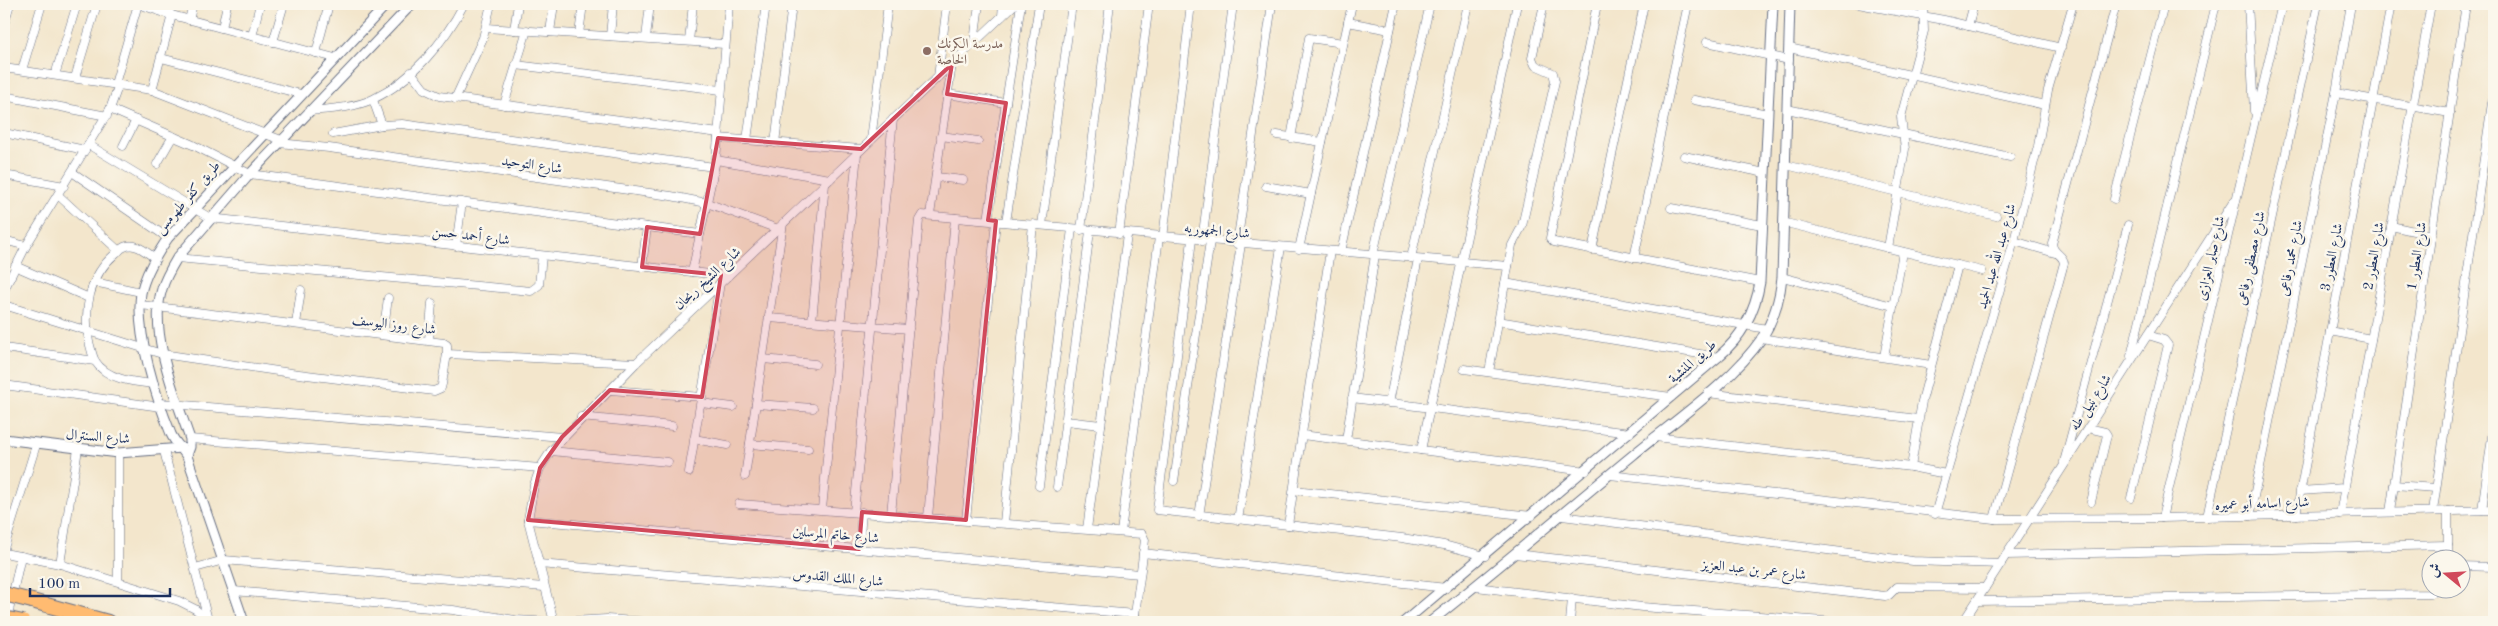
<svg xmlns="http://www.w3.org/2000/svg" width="2498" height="626" font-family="'Old Standard TT',Amiri,serif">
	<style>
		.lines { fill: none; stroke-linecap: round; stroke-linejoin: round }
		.minor-casing { stroke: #676f84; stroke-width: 9 }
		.tertiary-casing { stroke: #676f84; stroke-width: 11 }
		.motorway-casing { stroke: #676f84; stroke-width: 16 }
		.minor { stroke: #fff; stroke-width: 8 }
		.tertiary { stroke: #fff; stroke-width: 9 }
		.motorway { stroke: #ffbb71; stroke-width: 14 }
		.motorway-bridge-casing { stroke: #676f84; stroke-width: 16; stroke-linecap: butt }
		.motorway-bridge { stroke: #ffbb71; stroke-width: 14 }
		.marked { fill: #d1495b; fill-opacity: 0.2; stroke: #d1495b; stroke-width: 4; stroke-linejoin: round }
		.education-dot { fill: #8d6e63; stroke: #fbf7ec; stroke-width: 2 }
		.labels { text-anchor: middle; stroke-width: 5; stroke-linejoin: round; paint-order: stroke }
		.education-label { font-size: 14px; fill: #785e54; stroke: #fbf7ec; text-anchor: start }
		.street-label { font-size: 14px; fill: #1b2f5e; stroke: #fbf7ec }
	</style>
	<rect width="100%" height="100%" fill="#fbf7ec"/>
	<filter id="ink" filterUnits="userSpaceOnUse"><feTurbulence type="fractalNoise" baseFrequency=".02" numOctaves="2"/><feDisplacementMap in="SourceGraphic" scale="10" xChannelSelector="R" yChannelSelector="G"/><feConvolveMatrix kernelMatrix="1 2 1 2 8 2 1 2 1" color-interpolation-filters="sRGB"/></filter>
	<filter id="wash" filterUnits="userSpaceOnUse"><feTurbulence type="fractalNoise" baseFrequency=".0096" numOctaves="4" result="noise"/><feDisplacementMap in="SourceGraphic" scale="20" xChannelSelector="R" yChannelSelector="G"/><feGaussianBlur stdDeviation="1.12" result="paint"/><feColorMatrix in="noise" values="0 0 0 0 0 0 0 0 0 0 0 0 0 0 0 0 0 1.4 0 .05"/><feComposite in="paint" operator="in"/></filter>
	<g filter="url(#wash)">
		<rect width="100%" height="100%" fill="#f3e6cc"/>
	</g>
	<g filter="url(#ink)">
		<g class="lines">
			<defs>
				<g id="minor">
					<polyline points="138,4 168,14 335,58"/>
					<polyline points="1597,4 1550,238 1554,242 1760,282"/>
					<polyline points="1858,4 1944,20 2061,48"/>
					<polyline points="2248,4 2254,111"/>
					<polyline points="168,14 171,4"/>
					<polyline points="1002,16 1003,4"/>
					<polyline points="189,20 193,4"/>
					<polyline points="1348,22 1390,30"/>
					<polyline points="4,24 10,4"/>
					<polyline points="1968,26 1974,4"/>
					<polyline points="222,28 227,4"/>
					<polyline points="486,28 724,44"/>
					<polyline points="514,30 518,4"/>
					<polyline points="550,32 554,4"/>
					<polyline points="579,34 583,4"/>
					<polyline points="252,36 260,4"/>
					<polyline points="610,36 613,4"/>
					<polyline points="646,38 650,4"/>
					<polyline points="689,41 693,4"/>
					<polyline points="273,42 284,4"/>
					<polyline points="974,42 979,4"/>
					<polyline points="1707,42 1789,60"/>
					<polyline points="1789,48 2045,105"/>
					<polyline points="316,53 329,4"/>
					<polyline points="161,58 301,94"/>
					<polyline points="516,65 721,90"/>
					<polyline points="4,68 152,90 281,140"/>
					<polyline points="22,70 42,4"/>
					<polyline points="411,72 424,89 439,96 719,133"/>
					<polyline points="55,75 77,4"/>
					<polyline points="938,77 947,4"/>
					<polyline points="75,78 97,4"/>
					<polyline points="115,84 138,4"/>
					<polyline points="152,90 172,15"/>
					<polyline points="2336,93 2450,113"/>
					<polyline points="947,94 1006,103"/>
					<polyline points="4,96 107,116"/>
					<polyline points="455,99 483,38 491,4"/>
					<polyline points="373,100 382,125"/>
					<polyline points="1694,100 1768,114"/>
					<polyline points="504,105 527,30"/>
					<polyline points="110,109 193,145 250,174 700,234"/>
					<polyline points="1787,109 2010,157"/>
					<path d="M 309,111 C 330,109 354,108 373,99 C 412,81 445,41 464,4"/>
					<polyline points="4,133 85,150"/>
					<polyline points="333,134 382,125 402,124 714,167"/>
					<polyline points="1277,135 1322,142"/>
					<polyline points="941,136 978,141"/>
					<polyline points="718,138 861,149"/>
					<polyline points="1291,138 1309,38 1343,43"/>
					<polyline points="747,140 766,4"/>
					<polyline points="871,140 888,4"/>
					<polyline points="279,143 329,148 671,196 707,203 778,229"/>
					<polyline points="775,143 792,4"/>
					<polyline points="89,145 210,218 728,276"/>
					<polyline points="123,146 136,120"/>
					<polyline points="1684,156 1765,173"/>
					<polyline points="716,160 830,179"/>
					<polyline points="157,164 173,136"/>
					<polyline points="1786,165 1996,216"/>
					<polyline points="72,172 168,238"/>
					<polyline points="4,175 64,186"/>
					<polyline points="936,177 963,180"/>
					<polyline points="1266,186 1311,194"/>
					<polyline points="58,195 119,251"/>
					<polyline points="2114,199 2164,4"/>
					<polyline points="1671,208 1762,225"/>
					<polyline points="930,215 952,64"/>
					<polyline points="988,220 1021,4"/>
					<polyline points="1006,222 1039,4"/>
					<polyline points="1786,223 1982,271"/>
					<polyline points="1042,225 1072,4"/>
					<polyline points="2391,226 2432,235"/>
					<polyline points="1081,230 1110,4"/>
					<polyline points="1119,234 1149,4"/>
					<polyline points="1163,238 1191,4"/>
					<polyline points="4,240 26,246"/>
					<polyline points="1192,240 1157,510 1402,538 1444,545 1485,556"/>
					<polyline points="1202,241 1233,4"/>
					<polyline points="2014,241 2055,253"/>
					<polyline points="1237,244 1272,4"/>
					<polyline points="456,246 462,202"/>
					<polyline points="1888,248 1905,149 1901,117 1924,31 1923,4"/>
					<polyline points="1299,249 1352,4"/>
					<polyline points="1592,250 1644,4"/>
					<polyline points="1341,252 1396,4"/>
					<polyline points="1373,255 1430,4"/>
					<polyline points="177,258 531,291 539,285 542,256"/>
					<polyline points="1411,258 1468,4"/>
					<polyline points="1634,258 1688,4"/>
					<polyline points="15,266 89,298"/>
					<polyline points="642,267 647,227"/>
					<polyline points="692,272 716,160 729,4"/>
					<polyline points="1782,277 1893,306"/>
					<polyline points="94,282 141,292"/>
					<polyline points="1505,283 1767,329"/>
					<polyline points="4,290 26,246 110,109 119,84"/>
					<polyline points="4,305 162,354 291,373 434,391 441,388 442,384 447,354"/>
					<polyline points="141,305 444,343 447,345 447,354 636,363"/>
					<polyline points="769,318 909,329"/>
					<polyline points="812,321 825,184"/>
					<polyline points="1498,321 1718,357"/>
					<polyline points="296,324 301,290"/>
					<polyline points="2330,331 2371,339"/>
					<polyline points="383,335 388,298"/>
					<polyline points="1761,338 1931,365"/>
					<polyline points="429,340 432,303"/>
					<polyline points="4,348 95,361"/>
					<polyline points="2131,356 2216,4"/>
					<polyline points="1884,357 1903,252"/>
					<polyline points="763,359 815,364"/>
					<polyline points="1464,369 1671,397"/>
					<polyline points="1489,372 1512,245 1522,226 1555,81 1553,73 1535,65 1532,58 1544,4"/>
					<path d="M 154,384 C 134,382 107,380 95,361 C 92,355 91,348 89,342 C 83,311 89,276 115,254 C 118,251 122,247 127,246 C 137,243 147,253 155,258"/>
					<polyline points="4,385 161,407"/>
					<polyline points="610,390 702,397"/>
					<polyline points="1708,393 1918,419"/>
					<polyline points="1352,398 1630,433"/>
					<polyline points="160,403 562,437"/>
					<polyline points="701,403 733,407"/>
					<polyline points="1389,403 1418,259"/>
					<polyline points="756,404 813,408"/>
					<polyline points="581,417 672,426"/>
					<polyline points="1066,421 1101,425"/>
					<polyline points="2088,428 2105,432 2107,435 2091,502"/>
					<polyline points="1302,435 1586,471"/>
					<polyline points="1655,437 1911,467 1946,474"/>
					<polyline points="190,439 540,468"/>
					<polyline points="694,439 727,445"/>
					<polyline points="1346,440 1375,255"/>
					<polyline points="750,444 808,449"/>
					<polyline points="1421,450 1517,4"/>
					<polyline points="164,451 208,620"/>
					<polyline points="551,451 668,462"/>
					<polyline points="2064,462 2128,225"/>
					<polyline points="1911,467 1922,401 1958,265"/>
					<polyline points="689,472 720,283"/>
					<polyline points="1610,475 1994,519 2162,518 2494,510"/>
					<polyline points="745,476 783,223"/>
					<polyline points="1174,481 1210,241"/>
					<polyline points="2394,485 2436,488"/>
					<polyline points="1039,486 1072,229"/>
					<polyline points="1057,487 1090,231"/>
					<polyline points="1294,490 1532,516"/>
					<polyline points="2300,491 2344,488"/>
					<polyline points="2131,498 2168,345 2164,340 2148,335"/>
					<polyline points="739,504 1142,534 1145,540 1134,622"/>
					<polyline points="822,509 857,154"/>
					<polyline points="2482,510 2494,422"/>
					<polyline points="2433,511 2494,89"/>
					<polyline points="854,512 893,119"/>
					<polyline points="2390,512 2466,4"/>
					<polyline points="891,514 919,220 922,215 1508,266"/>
					<polyline points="1935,514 2014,241 2038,146 2048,90 2073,4"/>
					<polyline points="2340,514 2431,4"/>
					<polyline points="2296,515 2391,4"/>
					<polyline points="1199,516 1241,244"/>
					<polyline points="1562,516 1913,561 2001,564"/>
					<polyline points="2250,516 2336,93 2351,4"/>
					<polyline points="928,517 955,218"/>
					<polyline points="2207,517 2318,4"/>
					<polyline points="2162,518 2282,4"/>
					<path d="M 1994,519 L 2064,263 C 2063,254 2053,254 2052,244 L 2116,4"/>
					<polyline points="528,520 1140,574"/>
					<polyline points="966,520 996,221"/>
					<polyline points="1238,520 1281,247"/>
					<polyline points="1004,523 1033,224"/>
					<polyline points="1288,525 1330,251"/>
					<polyline points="1087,529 1127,235"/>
					<polyline points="1121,532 1159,237"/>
					<polyline points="4,548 36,445"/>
					<polyline points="859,549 862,512"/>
					<polyline points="4,553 60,564 179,601 195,609 211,622"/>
					<polyline points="1143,553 1446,588"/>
					<polyline points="1515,554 1885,596 1889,595 1897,587 1985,588"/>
					<polyline points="2006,555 2448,545"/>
					<polyline points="2448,558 2448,511"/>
					<polyline points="60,564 78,449"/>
					<polyline points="539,564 1135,614"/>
					<polyline points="2460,566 2494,567"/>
					<polyline points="195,568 224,560 544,587"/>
					<polyline points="118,581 118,453"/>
					<polyline points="1476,587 1642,607 1836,622"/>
					<polyline points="234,591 453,610 515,620 554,622 607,619 649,622"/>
					<polyline points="1977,601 2430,594 2440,588"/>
					<polyline points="7,620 21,556"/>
					<polyline points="554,622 528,520 534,485 540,468 551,451 636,363 1015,4"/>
					<polyline points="1570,622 1572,598"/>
					<polyline points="1963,622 2234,201"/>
				</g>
				<g id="tertiary">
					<polyline points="4,439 118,453 182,448"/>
					<path d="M 187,455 L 190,447 L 190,439 C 176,398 148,332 162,289 C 165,278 171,268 177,258 L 250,174 L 412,4"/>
					<path d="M 244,622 L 188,459 C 185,451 176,445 171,434 C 156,397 135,333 141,293 C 145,274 157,254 168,238 L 387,4"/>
					<path d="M 1404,622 L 1718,357 C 1742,337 1755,313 1760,282 L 1773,4"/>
					<path d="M 1430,622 C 1499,568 1565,511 1633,455 C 1675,420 1731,383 1762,338 C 1774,319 1780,299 1782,277 L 1790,4"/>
				</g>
				<polyline id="motorway" points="32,601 108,622"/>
			</defs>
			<use href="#minor" class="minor-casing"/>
			<use href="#tertiary" class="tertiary-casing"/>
			<use href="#motorway" class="motorway-casing"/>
			<use href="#minor" class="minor"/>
			<use href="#tertiary" class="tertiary"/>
			<use href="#motorway" class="motorway"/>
			<defs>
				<g id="motorway-bridge">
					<polyline points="4,594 32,601"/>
					<polyline points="4,618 23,622"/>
				</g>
			</defs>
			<use href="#motorway-bridge" class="motorway-bridge-casing"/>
			<use href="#motorway-bridge" class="motorway-bridge"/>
		</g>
	</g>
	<path class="marked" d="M 952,64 L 947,94 L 1006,103 L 988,220 L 996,221 L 966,520 L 862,512 L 859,549 L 528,520 L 540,468 L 562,437 L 610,390 L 702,397 L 721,275 L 642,267 L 647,227 L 700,234 L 718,138 L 861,149 Z"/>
	<circle class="education-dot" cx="927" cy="51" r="5"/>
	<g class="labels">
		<g class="education-label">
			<text x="937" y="48">مدرسة الكرنك<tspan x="937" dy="16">الخاصة</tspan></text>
		</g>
		<g class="street-label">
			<text transform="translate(532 164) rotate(8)" y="5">شارع التوحيد</text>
			<text transform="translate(187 197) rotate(-49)" y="5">طريق كفر طهرمس</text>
			<text transform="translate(1217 230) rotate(5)" y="5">شارع الجمهوريه</text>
			<text transform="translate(471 235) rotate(7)" y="5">شارع أحمد حسن</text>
			<text transform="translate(1996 256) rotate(-74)" y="5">شارع عبد الله عبد الحميد</text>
			<text transform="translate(2373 256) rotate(-80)" y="5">شارع العطور 2</text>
			<text transform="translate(2416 256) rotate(-81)" y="5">شارع العطور 1</text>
			<text transform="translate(2331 257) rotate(-79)" y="5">شارع العطور 3</text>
			<text transform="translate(2210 258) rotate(-77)" y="5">شارع صابر العزازى</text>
			<text transform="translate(2250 258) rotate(-78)" y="5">شارع مصطفى رفاعى</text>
			<text transform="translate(2290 258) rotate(-79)" y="5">شارع محمد رفاعى</text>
			<text transform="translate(707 278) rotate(-43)" y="5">شارع الشيخ ريحان</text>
			<text transform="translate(394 324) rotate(7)" y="5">شارع روز اليوسف</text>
			<text transform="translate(1692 361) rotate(-41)" y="5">طريق المنشية</text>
			<text transform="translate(2090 402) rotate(-57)" y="5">شارع نبيل طه</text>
			<text transform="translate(98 436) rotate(4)" y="5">شارع السنترال</text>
			<text transform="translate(2262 503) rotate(-2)" y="5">شارع اسامه أبو عميره</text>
			<text transform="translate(836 534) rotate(5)" y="5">شارع خاتم المرسلين</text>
			<text transform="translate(1754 569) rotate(6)" y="5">شارع عمر بن عبد العزيز</text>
			<text transform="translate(838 577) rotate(5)" y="5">شارع الملك القدوس</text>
		</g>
	</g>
	<rect width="2498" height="626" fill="none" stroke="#fbf7ec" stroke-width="20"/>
	<g transform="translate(2446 574) rotate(288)"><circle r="24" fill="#fbf7ec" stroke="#a1a7b3"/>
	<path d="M0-4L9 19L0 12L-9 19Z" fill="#d1495b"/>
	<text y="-8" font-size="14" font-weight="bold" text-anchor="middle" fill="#1b2f5e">ش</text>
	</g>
	<path d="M30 588v8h140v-8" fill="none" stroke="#1b2f5e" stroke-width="2.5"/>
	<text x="38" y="588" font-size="15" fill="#1b2f5e" stroke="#fbf7ec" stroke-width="4" paint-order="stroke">100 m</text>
</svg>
